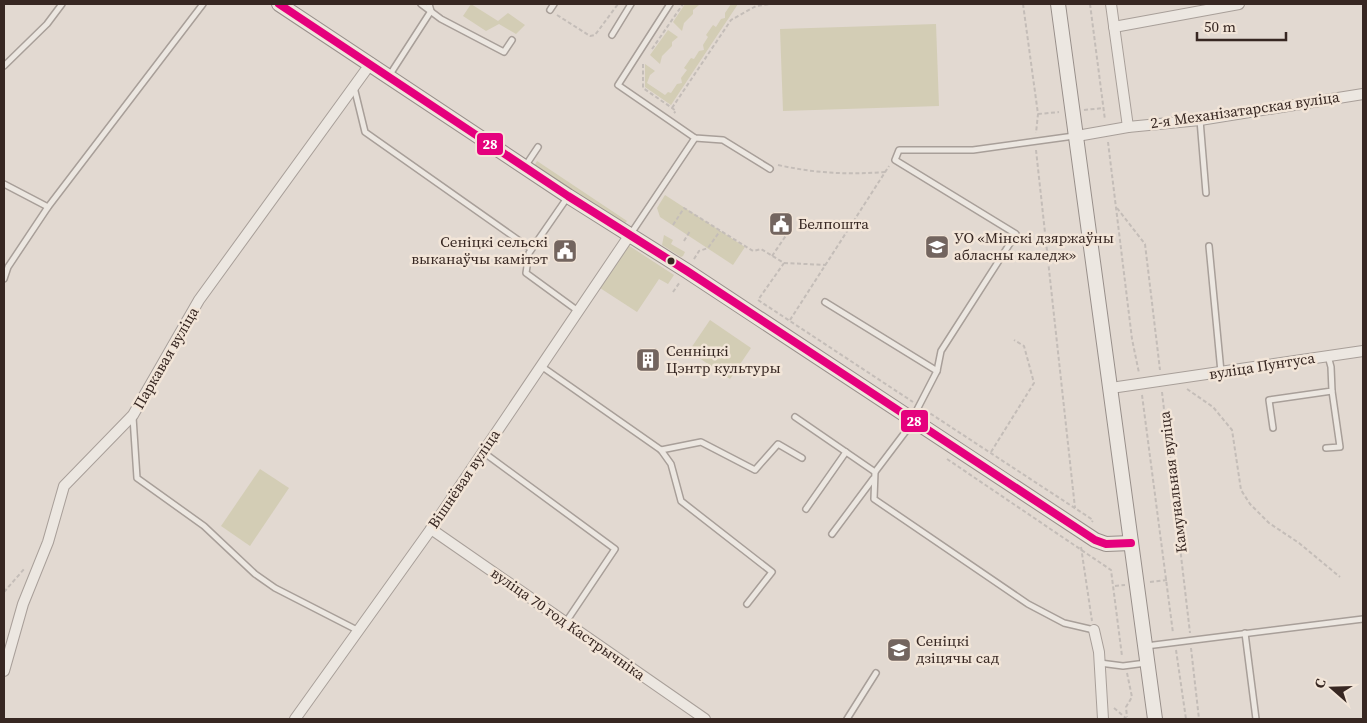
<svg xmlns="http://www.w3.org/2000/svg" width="1367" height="723" font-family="'Source Serif 4',serif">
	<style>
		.green { fill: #d3cdb5 }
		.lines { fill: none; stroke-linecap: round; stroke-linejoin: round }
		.lane-casing { stroke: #a89f99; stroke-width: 8 }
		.street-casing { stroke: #a89f99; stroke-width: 12 }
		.secondary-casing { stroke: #988f8a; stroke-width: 16 }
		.path { stroke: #c4bdb8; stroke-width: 2; stroke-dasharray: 4 2.5; stroke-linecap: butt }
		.lane { stroke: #ece7e1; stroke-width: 5 }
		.street { stroke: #ece7e1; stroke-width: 10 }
		.secondary { stroke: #ece7e1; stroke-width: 14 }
		.bus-1-casing { stroke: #f2e5d8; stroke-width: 11 }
		.bus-1 { stroke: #e5007d; stroke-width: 8 }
		.bus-dot { fill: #372722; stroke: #f2e5d8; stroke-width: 2 }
		.labels { text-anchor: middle; stroke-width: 5; stroke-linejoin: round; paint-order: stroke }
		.street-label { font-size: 15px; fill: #372722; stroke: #f2e5d8 }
		.poi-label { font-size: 15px; fill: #372722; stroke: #f2e5d8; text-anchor: start }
		.line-badge { stroke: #f2e5d8; stroke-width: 2 }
		.badge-label { font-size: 14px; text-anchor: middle; font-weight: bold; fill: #fff }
	</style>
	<rect width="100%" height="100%" fill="#e2d9d1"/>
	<g class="green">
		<polygon points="471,4 498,21 508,13 525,25 516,34 499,24 486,31 463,16"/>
		<polygon points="685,4 699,5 693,10 693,14 684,23 682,31 673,22"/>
		<polygon points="731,4 738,4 671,105 645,87 645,64 655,71 650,75 647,83 665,95 668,92 671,93 677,84 682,83 681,78 687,70 684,68 691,58 694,59 699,51 704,50 703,45 708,37 706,35 713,25 716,27 721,19 725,18 725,13"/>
		<polygon points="936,24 939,106 783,111 780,29"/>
		<polygon points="668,30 678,37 672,42 672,46 662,56 660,64 650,55"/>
		<polygon points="537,161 627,221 623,226 533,168"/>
		<polygon points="665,195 745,247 733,265 660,217 657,208"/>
		<polygon points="664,235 673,240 671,244 685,252 683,256 681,257 662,245"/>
		<polygon points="628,245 674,275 668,284 659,279 637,312 600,288"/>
		<polygon points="710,320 751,348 730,379 689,351"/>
		<polygon points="260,469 289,488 250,546 221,526"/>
	</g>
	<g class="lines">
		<defs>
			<g id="lane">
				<polyline points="421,4 441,19 504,52 512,40"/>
				<polyline points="670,4 618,85 695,138 723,140 770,169"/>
				<polyline points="550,10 554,4"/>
				<polyline points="612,35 631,4"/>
				<polyline points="4,66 47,24 62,4"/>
				<polyline points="389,76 431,11 429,4"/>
				<polyline points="354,87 365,132 531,249"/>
				<polyline points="1200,120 1206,193"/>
				<polyline points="526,165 538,147"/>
				<polyline points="4,184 48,207"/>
				<polyline points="567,198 529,253 526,273 578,311"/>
				<polyline points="630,235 695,138"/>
				<polyline points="1209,246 1221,372"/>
				<polyline points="4,279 8,267 48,207 203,4"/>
				<polyline points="825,302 937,371 906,431 875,472"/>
				<polyline points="541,366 661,450 671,464 681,501 772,572 747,604"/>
				<polyline points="937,371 941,351 1016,234 895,160 899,150 973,150 1074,136"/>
				<polyline points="133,417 137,478 204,526 255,574 275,588 357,630"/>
				<polyline points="795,417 875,472 874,499 1028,604 1064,623 1094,630"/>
				<polyline points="1273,428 1269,400 1332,391 1331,367 1328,356"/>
				<polyline points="1326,448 1340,447 1332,391"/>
				<polyline points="661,450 701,442 755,470 778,444 802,458"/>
				<polyline points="483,452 615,549 566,622"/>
				<polyline points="806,509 846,452"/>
				<polyline points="832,534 873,479"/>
				<polyline points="1245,633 1256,719"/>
				<polyline points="1146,646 1363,619"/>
				<polyline points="1100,663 1123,666 1146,663"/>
				<polyline points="847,719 876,673"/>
			</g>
			<g id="street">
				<polyline points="1111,4 1128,127"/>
				<polyline points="1114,27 1239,4"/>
				<polyline points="1077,136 1128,127 1200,120 1363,94"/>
				<polyline points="1111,388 1363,351"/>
				<polyline points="431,529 705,719"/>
				<polyline points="1094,630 1099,652 1103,719"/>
				<polyline points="4,671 23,604 48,542 64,486 133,415 199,300 371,63"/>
				<polyline points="295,719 431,529 629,236"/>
			</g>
			<g id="secondary">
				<polyline points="279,4 568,196 687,271 1095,540 1106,544 1131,543"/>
				<polyline points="1058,4 1155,719"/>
			</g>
		</defs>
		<use href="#lane" class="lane-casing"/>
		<use href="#street" class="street-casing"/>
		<use href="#secondary" class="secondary-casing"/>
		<g class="path">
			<polyline points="1023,4 1038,114 1036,133"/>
			<polyline points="1090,4 1105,120"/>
			<polyline points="557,15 590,36 595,35 618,4"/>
			<polyline points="652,49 683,4"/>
			<polyline points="643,64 643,88 672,108 676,111 674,113"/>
			<polyline points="672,108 731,20 756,6 770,4"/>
			<polyline points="1084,110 1104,108"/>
			<polyline points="1038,114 1059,112"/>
			<polyline points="1108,142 1132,339 1139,373"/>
			<polyline points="1036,150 1075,508"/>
			<path d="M 778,165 C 814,173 847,175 885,172"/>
			<polyline points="1117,208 1145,244 1160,370"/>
			<polyline points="673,225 684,208 753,251 761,249 784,263 758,300 913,402"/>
			<polyline points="684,241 690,231"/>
			<polyline points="772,256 787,234 783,231"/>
			<polyline points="694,259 699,251 708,248 720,231"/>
			<polyline points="784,263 826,265"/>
			<polyline points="673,292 680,282"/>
			<polyline points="790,320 889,166"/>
			<polyline points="1187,389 1213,407 1232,430 1241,490 1250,504 1269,523 1299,543 1340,577"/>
			<polyline points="1162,392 1190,633"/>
			<polyline points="1142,395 1173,633"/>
			<polyline points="925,410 1093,520 1092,522"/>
			<polyline points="991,452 1034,383 1024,346 1014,340"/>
			<polyline points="947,459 1111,570 1122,656"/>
			<polyline points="1081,547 1092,621"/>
			<polyline points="1150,582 1167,580"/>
			<polyline points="1115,586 1125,585"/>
			<polyline points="4,592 25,568"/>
			<polyline points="1191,648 1199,719"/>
			<polyline points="1176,650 1186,719"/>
			<polyline points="1127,673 1132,697 1126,707 1127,717"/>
			<polyline points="1114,708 1127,719"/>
		</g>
		<use href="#lane" class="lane"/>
		<use href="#street" class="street"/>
		<use href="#secondary" class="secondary"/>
		<defs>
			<polyline id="bus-1" points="279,4 568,196 687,271 1095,540 1106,544 1131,543"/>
		</defs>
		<use href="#bus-1" class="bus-1-casing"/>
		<use href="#bus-1" class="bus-1"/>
	</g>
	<defs>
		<symbol id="civic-square" viewBox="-11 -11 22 22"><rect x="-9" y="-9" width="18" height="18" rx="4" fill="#73655f" stroke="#f2e5d8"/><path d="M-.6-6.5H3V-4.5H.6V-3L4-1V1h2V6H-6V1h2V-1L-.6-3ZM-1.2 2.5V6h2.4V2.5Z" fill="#fff"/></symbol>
		<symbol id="university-square" viewBox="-11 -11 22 22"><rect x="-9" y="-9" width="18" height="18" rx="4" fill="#73655f" stroke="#f2e5d8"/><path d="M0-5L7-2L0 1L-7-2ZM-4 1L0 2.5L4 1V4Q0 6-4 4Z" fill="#fff"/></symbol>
		<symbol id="building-square" viewBox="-11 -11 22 22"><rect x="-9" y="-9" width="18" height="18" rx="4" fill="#73655f" stroke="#f2e5d8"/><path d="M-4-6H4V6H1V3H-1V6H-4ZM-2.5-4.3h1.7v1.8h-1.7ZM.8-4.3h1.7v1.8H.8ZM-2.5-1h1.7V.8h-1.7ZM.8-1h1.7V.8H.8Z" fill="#fff"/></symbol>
		<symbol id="school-square" viewBox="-11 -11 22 22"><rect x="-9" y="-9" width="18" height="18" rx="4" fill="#73655f" stroke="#f2e5d8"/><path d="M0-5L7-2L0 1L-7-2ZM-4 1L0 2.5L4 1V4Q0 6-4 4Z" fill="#fff"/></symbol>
	</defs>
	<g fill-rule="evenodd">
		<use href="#civic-square" x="767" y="210" width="28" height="28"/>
		<use href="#university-square" x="923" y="233" width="28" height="28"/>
		<use href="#civic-square" x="551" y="237" width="28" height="28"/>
		<use href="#building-square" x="634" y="346" width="28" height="28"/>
		<use href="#school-square" x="885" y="636" width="28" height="28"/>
	</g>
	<circle class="bus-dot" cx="671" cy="261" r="4.5"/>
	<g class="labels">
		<g class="street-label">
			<text transform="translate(1245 110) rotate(-8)" y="5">2-я Механізатарская вуліца</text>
			<text transform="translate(166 358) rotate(-60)" y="5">Паркавая вуліца</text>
			<text transform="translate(1262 366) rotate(-9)" y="5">вуліца Пунтуса</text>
			<text transform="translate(464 479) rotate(-56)" y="5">Вішнёвая вуліца</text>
			<text transform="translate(1173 482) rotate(-97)" y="5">Камунальная вуліца</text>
			<text transform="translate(568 624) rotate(35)" y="5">вуліца 70 год Кастрычніка</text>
		</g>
		<g class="poi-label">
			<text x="798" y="229">Белпошта</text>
			<text x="954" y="243">УО «Мінскі дзяржаўны<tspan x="954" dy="17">абласны каледж»</tspan></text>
			<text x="548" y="247" text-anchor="end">Сеніцкі сельскі<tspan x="548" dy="17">выканаўчы камітэт</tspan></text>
			<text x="666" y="356">Сенніцкі<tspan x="666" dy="17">Цэнтр культуры</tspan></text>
			<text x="916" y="646">Сеніцкі<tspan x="916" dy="17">дзіцячы сад</tspan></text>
		</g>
	</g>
	<g class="line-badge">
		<rect x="476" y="132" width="28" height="24" rx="5" fill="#e5007d"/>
		<rect x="900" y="409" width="29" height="24" rx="5" fill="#e5007d"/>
	</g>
	<g class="badge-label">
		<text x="490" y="149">28</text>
		<text x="914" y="426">28</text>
	</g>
	<rect width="1367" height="723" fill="none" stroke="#372722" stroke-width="10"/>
	<g transform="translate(1332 688) rotate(290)" stroke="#f2e5d8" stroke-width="4" paint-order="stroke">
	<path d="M0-4L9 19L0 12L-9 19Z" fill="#372722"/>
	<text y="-8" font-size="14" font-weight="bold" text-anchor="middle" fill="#372722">С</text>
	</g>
	<path d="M1197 32v8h89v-8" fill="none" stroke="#372722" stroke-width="2.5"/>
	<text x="1204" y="32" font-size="15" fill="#372722" stroke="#f2e5d8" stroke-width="4" paint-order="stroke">50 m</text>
</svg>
